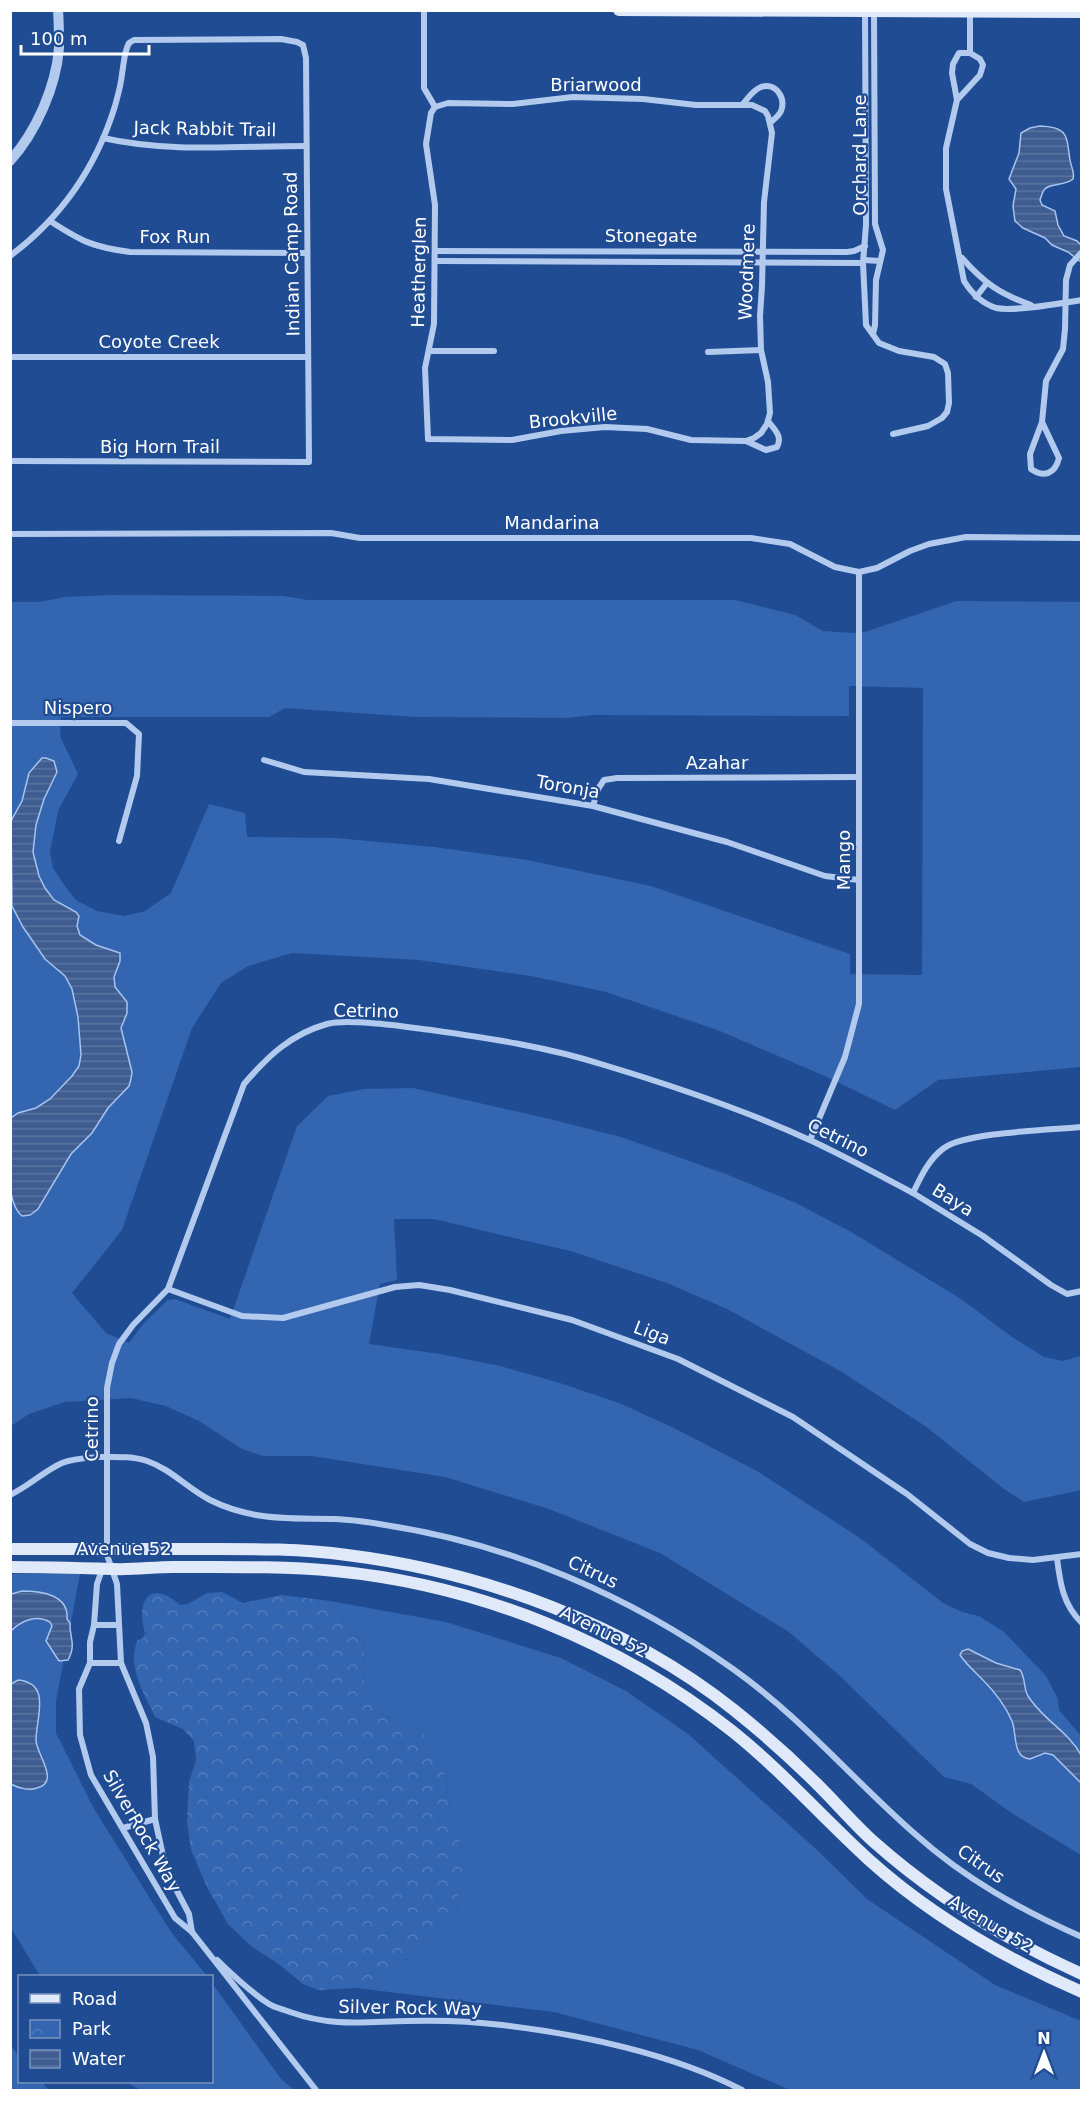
<svg xmlns="http://www.w3.org/2000/svg" width="1092" height="2101" font-family="'DejaVu Sans',sans-serif">
	<style>
		.grass { fill: #3465b0; fill-rule: evenodd }
		.park { fill: url(#park-crowns) }
		.water { fill: url(#water-rules); stroke: #a6c4ef; stroke-width: 1.5 }
		.lines { fill: none; stroke-linecap: round; stroke-linejoin: round }
		.minor { stroke: #b2caee; stroke-width: 6 }
		.tertiary { stroke: #b2caee; stroke-width: 10 }
		.secondary { stroke: #dfe9fa; stroke-width: 12 }
		.labels { text-anchor: middle; stroke-width: 4.5; stroke-linejoin: round; paint-order: stroke }
		.street-label { font-size: 18px; fill: #fff; stroke: #204c93 }
	</style>
	<defs>
		<pattern id="park-crowns" width="20" height="18" patternUnits="userSpaceOnUse" patternTransform="scale(1.5)"><rect width="20" height="18" fill="#3465b0"/><path d="M2 6a3 3 0 1 1 6 0M12 15a3 3 0 1 1 6 0" fill="none" stroke="#527cbc"/></pattern>
		<pattern id="water-rules" width="6" height="5" patternUnits="userSpaceOnUse" patternTransform="scale(1.5)"><rect width="6" height="5" fill="#3f5d91"/><path d="M0 2.5h6" fill="none" stroke="#5c75a2"/></pattern>
	</defs>
	<rect width="100%" height="100%" fill="#204c93"/>
	<g class="grass">
		<path d="M 112,595 L 283,596 L 308,600 L 735,600 L 795,615 L 823,631 L 851,633 L 865,632 L 957,601 L 1081,602 L 1081,1067 L 938,1080 L 895,1110 L 827,1077 L 720,1031 L 606,992 L 531,976 L 419,960 L 292,953 L 248,966 L 221,983 L 192,1028 L 122,1230 L 72,1293 L 106,1333 L 129,1343 L 143,1324 L 168,1300 L 175,1299 L 230,1319 L 297,1126 L 328,1096 L 364,1089 L 413,1088 L 550,1119 L 621,1137 L 726,1174 L 796,1203 L 853,1233 L 961,1299 L 1012,1337 L 1044,1357 L 1063,1361 L 1081,1356 L 1081,1490 L 1024,1502 L 1004,1489 L 925,1426 L 842,1372 L 727,1309 L 667,1283 L 574,1252 L 434,1219 L 394,1219 L 397,1280 L 380,1284 L 369,1344 L 440,1354 L 500,1366 L 560,1383 L 619,1403 L 674,1428 L 757,1471 L 860,1538 L 943,1603 L 962,1612 L 979,1616 L 1004,1632 L 1046,1676 L 1058,1699 L 1059,1710 L 1081,1736 L 1081,1855 L 1013,1814 L 971,1784 L 944,1777 L 840,1676 L 789,1632 L 660,1553 L 549,1509 L 445,1477 L 312,1456 L 263,1456 L 242,1449 L 199,1421 L 166,1406 L 131,1398 L 65,1402 L 29,1414 L 11,1426 L 11,602 L 39,602 L 65,597 ZM 849,686 L 923,688 L 922,975 L 850,974 L 850,954 L 651,886 L 527,860 L 434,847 L 336,838 L 247,837 L 245,813 L 209,804 L 171,893 L 145,911 L 124,916 L 97,911 L 76,900 L 67,889 L 53,868 L 50,852 L 58,811 L 78,774 L 60,736 L 61,717 L 269,717 L 285,708 L 416,717 L 567,718 L 593,715 L 849,716 Z"/>
		<polygon points="11,1574 80,1574 56,1701 56,1733 93,1807 171,1932 207,1976 40,1976 11,1928"/>
		<polygon points="330,1601 446,1622 561,1658 626,1691 688,1734 816,1849 867,1899 995,1985 1081,2021 1081,2090 790,2090 698,2050 554,2012 356,1988 391,1972 446,1928 457,1909 462,1878 462,1848 455,1831 449,1803 445,1771 418,1729 378,1713 368,1701 364,1680 366,1662 362,1641 352,1633"/>
		<polygon points="212,1983 281,2079 294,2090 140,2090 127,2082 212,2082"/>
		<polygon points="11,2046 19,2056 20,2082 42,2082 49,2090 11,2090"/>
	</g>
	<path class="park" d="M 222,1592 L 243,1603 L 281,1595 L 330,1601 L 352,1633 L 362,1641 L 366,1662 L 364,1680 L 368,1701 L 378,1713 L 418,1729 L 433,1744 L 445,1771 L 449,1803 L 455,1830 L 462,1848 L 462,1878 L 457,1909 L 446,1928 L 391,1972 L 356,1988 L 318,1990 L 303,1984 L 280,1965 L 251,1946 L 228,1924 L 207,1887 L 191,1850 L 187,1822 L 188,1800 L 189,1782 L 196,1760 L 194,1741 L 183,1729 L 155,1717 C 144,1693 127,1668 137,1641 L 143,1638 L 145,1633 C 135,1600 151,1579 180,1605 L 188,1604 L 207,1593 Z"/>
	<g class="water">
		<path d="M 1040,126 C 1070,127 1066,137 1070,160 C 1071,167 1075,172 1073,179 C 1065,186 1048,183 1044,190 C 1042,193 1041,197 1040,200 L 1042,205 L 1055,211 L 1058,225 L 1064,236 L 1077,241 L 1081,245 L 1081,262 L 1068,252 L 1052,245 L 1045,238 L 1023,228 L 1015,221 L 1013,206 L 1016,189 L 1009,179 L 1019,153 L 1021,133 L 1030,128 Z"/>
		<path d="M 42,758 L 46,758 L 54,761 L 57,772 L 44,799 L 36,825 L 33,852 L 39,876 L 45,888 L 54,900 L 76,912 L 79,916 L 77,926 L 80,935 L 96,945 L 120,953 L 120,961 L 114,977 L 115,987 L 127,1002 L 127,1013 L 121,1028 L 132,1072 L 131,1079 L 129,1086 L 108,1108 L 92,1133 L 71,1154 L 38,1209 L 30,1215 L 22,1216 C 3,1201 10,1142 11,1118 L 18,1113 L 36,1108 L 50,1099 L 72,1076 L 79,1066 L 81,1055 L 78,1017 L 72,989 L 65,976 L 45,959 L 23,927 L 12,906 L 11,821 L 22,801 L 29,773 Z"/>
		<path d="M 22,1591 C 42,1591 69,1595 67,1619 L 70,1623 C 69,1638 77,1643 68,1660 L 59,1661 L 46,1641 L 52,1626 L 50,1622 C 36,1614 21,1621 11,1631 L 11,1594 Z"/>
		<path d="M 968,1649 L 996,1663 L 1020,1670 C 1026,1678 1023,1688 1028,1696 C 1042,1719 1069,1732 1081,1755 C 1084,1762 1082,1775 1081,1783 L 1053,1755 L 1045,1753 L 1030,1759 C 1012,1758 1017,1733 1012,1721 C 1005,1705 994,1691 982,1679 C 974,1671 966,1664 960,1655 L 962,1651 Z"/>
		<path d="M 18,1680 C 52,1683 36,1718 36,1740 C 36,1754 61,1782 37,1788 C 29,1791 18,1788 11,1784 L 11,1684 Z"/>
	</g>
	<g class="lines">
		<g class="minor">
			<polyline points="424,10 424,88 435,107"/>
			<polyline points="865,11 866,225 863,263 866,325 879,343 899,351 934,357 945,364 948,373 949,403 947,412 942,418 928,426 893,434"/>
			<polyline points="970,53 970,12"/>
			<polygon points="573,97 643,99 696,105 752,105 765,111 768,116 772,133 764,202 762,286 760,316 761,350 768,382 770,413 767,424 761,433 754,438 746,441 691,440 647,429 605,427 561,431 512,440 428,439 425,368 434,324 435,205 426,144 431,113 435,107 448,103 513,104"/>
			<path d="M 957,100 L 980,75 L 983,65 L 980,59 L 970,53 L 959,53 L 953,64 L 952,73 L 957,100 L 946,148 L 946,189 L 964,281 C 972,294 981,303 996,308 C 1014,312 1062,303 1082,300"/>
			<path d="M 743,104 C 748,98 753,90 761,87 C 776,82 786,98 781,111 C 779,116 774,119 771,122"/>
			<path d="M 103,138 C 169,153 239,146 306,146"/>
			<path d="M 50,221 C 81,241 92,247 130,252 L 307,253"/>
			<polyline points="435,251 847,252 854,251 865,246"/>
			<path d="M 10,256 C 62,217 96,168 115,106 C 118,95 121,85 122,74 C 124,63 124,52 129,43 L 134,40 L 281,39 L 297,42 L 303,45 L 306,58 L 309,462 L 10,461"/>
			<path d="M 962,258 C 984,283 1000,294 1031,305"/>
			<polyline points="864,260 880,261"/>
			<polyline points="435,261 863,263"/>
			<polyline points="976,297 987,283"/>
			<polyline points="873,334 875,325 876,280 883,250 875,224 874,10"/>
			<polyline points="429,351 494,351"/>
			<polyline points="708,352 761,350"/>
			<polyline points="10,357 308,357"/>
			<path d="M 1042,422 L 1059,458 C 1055,474 1044,478 1031,469 L 1030,454 L 1042,422 L 1046,381 L 1063,349 L 1065,329 L 1066,280 L 1070,265 L 1082,252"/>
			<path d="M 746,441 L 766,450 L 777,447 C 783,436 774,429 768,421"/>
			<polyline points="10,534 331,533 360,538 751,538 790,544 835,567 859,572 877,568 910,551 929,544 966,537 1082,538"/>
			<polyline points="10,723 126,723 139,734 137,776 119,841"/>
			<polyline points="264,760 304,772 429,779 593,806 727,842 825,876 859,880"/>
			<polyline points="593,806 598,789 604,780 617,778 859,777"/>
			<path d="M 1082,1127 C 1051,1130 967,1132 944,1148 C 929,1159 921,1176 913,1193 L 983,1236 L 1051,1285 L 1067,1294 L 1082,1291"/>
			<polyline points="810,1140 845,1057 859,1004 859,572"/>
			<polyline points="168,1289 242,1316 283,1318 395,1287 419,1285 450,1290 572,1320 678,1359 793,1417 907,1494 970,1544 988,1553 1009,1558 1033,1560 1082,1554"/>
			<path d="M 10,1495 C 29,1486 44,1471 62,1463 C 74,1458 86,1458 99,1457 C 115,1457 132,1456 147,1461 C 171,1469 188,1489 210,1500 C 224,1507 240,1512 256,1515 C 282,1520 310,1518 336,1519 C 352,1520 369,1522 385,1525 C 511,1544 630,1596 733,1669 C 801,1717 853,1780 915,1834 C 965,1879 1021,1910 1082,1937"/>
			<path d="M 1057,1558 C 1060,1583 1063,1605 1082,1623"/>
			<polyline points="103,1567 97,1584 94,1625 90,1642 90,1663 79,1689 80,1735 91,1775 175,1918 192,1932 316,2090"/>
			<polyline points="94,1625 119,1625"/>
			<polyline points="90,1663 121,1663"/>
			<polyline points="123,1828 155,1819"/>
			<path d="M 192,1932 L 189,1914 L 166,1870 L 155,1819 L 153,1757 L 146,1723 L 121,1663 L 117,1584 L 107,1555 L 107,1388 L 112,1363 L 119,1344 L 133,1325 L 168,1289 L 244,1084 C 268,1056 291,1034 327,1024 C 348,1018 407,1027 431,1030 C 488,1038 548,1047 604,1065 C 674,1086 745,1110 812,1141 C 846,1157 879,1175 913,1193"/>
			<path d="M 217,1960 C 233,1975 250,1992 269,2004 C 275,2008 283,2009 290,2012 C 332,2027 363,2022 407,2021 C 439,2020 470,2021 502,2025 C 579,2034 673,2054 742,2090"/>
		</g>
		<path class="tertiary" d="M 10,161 C 36,132 56,87 59,48 C 59,35 59,23 58,10"/>
		<g class="secondary">
			<polyline points="619,10 1082,12"/>
			<path d="M 10,1549 C 71,1549 131,1549 191,1549 C 243,1549 296,1548 347,1555 C 483,1572 626,1624 734,1710 C 764,1734 792,1759 819,1786 C 838,1805 855,1825 874,1842 C 936,1897 1006,1940 1082,1974"/>
			<path d="M 10,1567 C 45,1567 79,1568 113,1569 C 133,1570 153,1567 173,1567 C 227,1567 282,1566 335,1571 C 479,1585 619,1642 732,1731 C 781,1770 822,1817 868,1859 C 931,1916 1004,1958 1082,1992"/>
		</g>
	</g>
	<g class="labels">
		<g class="street-label">
			<text x="596" y="91">Briarwood</text>
			<text transform="translate(205 129) rotate(1)" y="6">Jack Rabbit Trail</text>
			<text transform="translate(860 155) rotate(-90)" y="6">Orchard Lane</text>
			<text x="651" y="242">Stonegate</text>
			<text x="175" y="243">Fox Run</text>
			<text transform="translate(292 254) rotate(-91)" y="6">Indian Camp Road</text>
			<text transform="translate(419 272) rotate(-89)" y="6">Heatherglen</text>
			<text transform="translate(747 272) rotate(-88)" y="6">Woodmere</text>
			<text x="159" y="348">Coyote Creek</text>
			<text transform="translate(573 418) rotate(-6)" y="6">Brookville</text>
			<text x="160" y="453">Big Horn Trail</text>
			<text x="552" y="529">Mandarina</text>
			<text x="78" y="714">Nispero</text>
			<text x="717" y="769">Azahar</text>
			<text transform="translate(568 787) rotate(10)" y="6">Toronja</text>
			<text transform="translate(844 860) rotate(-90)" y="6">Mango</text>
			<text transform="translate(366 1011) rotate(1)" y="6">Cetrino</text>
			<text transform="translate(838 1138) rotate(26)" y="6">Cetrino</text>
			<text transform="translate(953 1200) rotate(32)" y="6">Baya</text>
			<text transform="translate(652 1333) rotate(21)" y="6">Liga</text>
			<text transform="translate(92 1429) rotate(-90)" y="6">Cetrino</text>
			<text x="124" y="1555">Avenue 52</text>
			<text transform="translate(593 1572) rotate(25)" y="6">Citrus</text>
			<text transform="translate(604 1632) rotate(26)" y="6">Avenue 52</text>
			<text transform="translate(142 1831) rotate(60)" y="6">SilverRock Way</text>
			<text transform="translate(981 1864) rotate(35)" y="6">Citrus</text>
			<text transform="translate(991 1924) rotate(31)" y="6">Avenue 52</text>
			<text transform="translate(410 2008) rotate(1)" y="6">Silver Rock Way</text>
		</g>
	</g>
	<rect width="1092" height="2101" fill="none" stroke="#ffffff" stroke-width="24"/>
	<rect x="18" y="1975" width="195" height="108" fill="#204c93" stroke="#7994be" stroke-width="1.5"/>
	<rect x="30" y="1994" width="30" height="9" fill="#dfe9fa" stroke="#7994be" stroke-width="1.5"/>
	<text x="72" y="2005" font-size="18" fill="#ffffff">Road</text>
	<rect x="30" y="2020" width="30" height="18" fill="url(#park-crowns)" stroke="#7994be" stroke-width="1.5"/>
	<text x="72" y="2035" font-size="18" fill="#ffffff">Park</text>
	<rect x="30" y="2050" width="30" height="18" fill="url(#water-rules)" stroke="#7994be" stroke-width="1.5"/>
	<text x="72" y="2065" font-size="18" fill="#ffffff">Water</text>
	<g transform="translate(1044 2053)" stroke="#204c93" stroke-width="4.5" paint-order="stroke">
	<path d="M0-4.5L10 22L0 15L-10 22Z" fill="#ffffff"/>
	<text y="-9" font-size="16" font-weight="bold" text-anchor="middle" fill="#ffffff">N</text>
	</g>
	<path d="M21 45v9h128v-9" fill="none" stroke="#ffffff" stroke-width="3"/>
	<text x="30" y="45" font-size="18" fill="#ffffff" stroke="#204c93" stroke-width="4.5" paint-order="stroke">100 m</text>
</svg>
